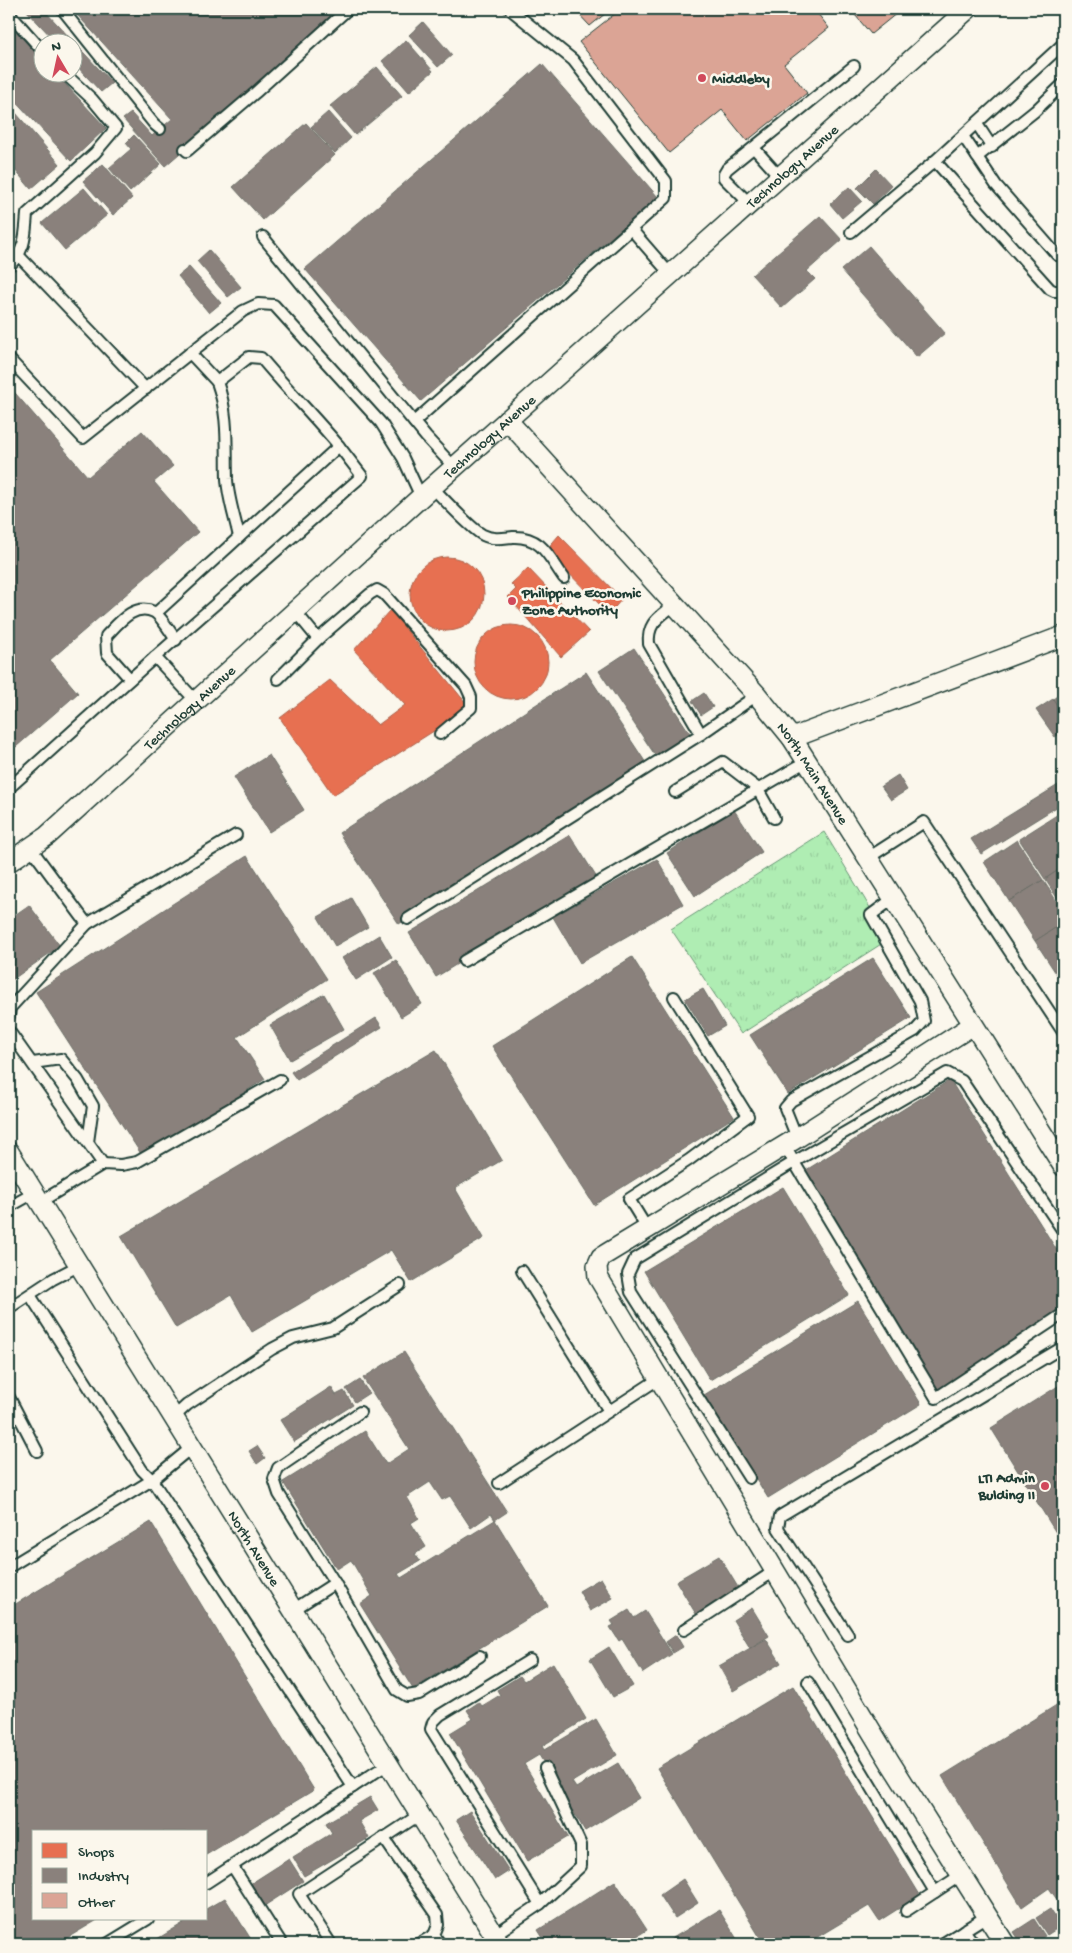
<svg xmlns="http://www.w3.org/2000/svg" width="1072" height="1953" font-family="'Gochi Hand',sans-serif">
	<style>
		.grass { fill: url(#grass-tufts); stroke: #679574 }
		.shops { fill: #e76f51; stroke: #ab6048 }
		.industry { fill: #8a817c; stroke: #6a6d66 }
		.building { fill: #dba495; stroke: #1f3d34 }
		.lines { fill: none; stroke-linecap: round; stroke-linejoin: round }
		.service-casing { stroke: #1f3d34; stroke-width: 14 }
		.minor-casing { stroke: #1f3d34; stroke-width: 22 }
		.service { stroke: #fbf7ec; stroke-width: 10 }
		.minor { stroke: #fbf7ec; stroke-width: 19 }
		.poi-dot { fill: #d1495b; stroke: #fbf7ec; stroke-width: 2 }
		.labels { text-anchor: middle; stroke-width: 5; stroke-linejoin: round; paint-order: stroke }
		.poi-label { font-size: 15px; font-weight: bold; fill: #1f3d34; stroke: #fbf7ec; text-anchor: start }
		.street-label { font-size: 15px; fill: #1f3d34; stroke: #fbf7ec }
	</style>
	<defs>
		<pattern id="grass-tufts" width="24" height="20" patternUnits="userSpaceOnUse" patternTransform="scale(1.25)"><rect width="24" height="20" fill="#afedb3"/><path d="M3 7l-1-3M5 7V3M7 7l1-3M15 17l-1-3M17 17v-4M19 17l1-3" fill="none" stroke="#96cc9b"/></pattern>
	</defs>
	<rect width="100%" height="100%" fill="#fbf7ec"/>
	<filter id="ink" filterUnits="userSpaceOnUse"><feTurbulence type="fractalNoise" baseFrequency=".02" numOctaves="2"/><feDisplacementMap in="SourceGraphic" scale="10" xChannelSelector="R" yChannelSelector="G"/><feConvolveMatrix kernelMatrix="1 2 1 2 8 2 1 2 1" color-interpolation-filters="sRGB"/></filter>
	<g filter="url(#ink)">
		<polygon class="grass" points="824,832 889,939 741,1034 671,929"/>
		<g class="shops">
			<polygon points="559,535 622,599 609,614 546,550"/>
			<circle cx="447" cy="594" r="37"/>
			<polygon points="528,568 589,632 561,657 508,597 516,589 511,584"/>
			<polygon points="390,610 470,708 333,795 280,718 330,680 378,725 405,705 354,650"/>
			<circle cx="511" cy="662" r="37"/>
		</g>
		<g class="industry">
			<polygon points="25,9 43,9 112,83 101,92 72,61 72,42 56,42"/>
			<polygon points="72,9 347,9 165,166 123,119 131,113 152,136 172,119"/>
			<polygon points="423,22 452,55 438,67 409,35"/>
			<polygon points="9,24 42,60 42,72 54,72 106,128 71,161 9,94"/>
			<polygon points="406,40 433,71 409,92 382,61"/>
			<polygon points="542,64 658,197 421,401 305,269"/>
			<polygon points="377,67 402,96 355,135 330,106"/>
			<polygon points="9,105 60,164 31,189 9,163"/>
			<polygon points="328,112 351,138 335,153 311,127"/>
			<polygon points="306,123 335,155 263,220 233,187"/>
			<polygon points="134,135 161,164 130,192 109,168 131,149 126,143"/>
			<polygon points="103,164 132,198 113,215 83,181"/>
			<polygon points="876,169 892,186 873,204 857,188"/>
			<polygon points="849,187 862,201 842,218 830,204"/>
			<polygon points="84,188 107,215 65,250 42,223"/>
			<polygon points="820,216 842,240 807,271 815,279 782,308 752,275"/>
			<polygon points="9,236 18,246 9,254"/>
			<polygon points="869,246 945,333 917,357 841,270"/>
			<polygon points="209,250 241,287 228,297 197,261"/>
			<polygon points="189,267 221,303 209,313 178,276"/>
			<polygon points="9,386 88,477 142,431 173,466 154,482 198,532 50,660 78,693 9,753"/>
			<polygon points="634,648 691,735 657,758 599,671"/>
			<polygon points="586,672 646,763 399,924 339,833"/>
			<polygon points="1063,692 1063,715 1053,699"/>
			<polygon points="704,693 713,707 701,715 692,701"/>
			<polygon points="1053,699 1063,715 1063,731 1055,737 1036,710"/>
			<polygon points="269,755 304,810 269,832 234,777"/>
			<polygon points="898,775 907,790 891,800 881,786"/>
			<polygon points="1063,782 1063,803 981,854 971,839"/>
			<polygon points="734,810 762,852 695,896 667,853"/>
			<polygon points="1063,811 1063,867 1045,879 1019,839"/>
			<polygon points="570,835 597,878 436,977 409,933"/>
			<polygon points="1017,840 1043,880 1009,901 984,862"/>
			<polygon points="247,856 327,979 237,1037 265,1079 143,1157 36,992"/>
			<polygon points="657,859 683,904 580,963 553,917"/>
			<polygon points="1063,867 1063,907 1045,879"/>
			<polygon points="1043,880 1063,911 1063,923 1035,941 1009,901"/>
			<polygon points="351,898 368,927 335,946 318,917"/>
			<polygon points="29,905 60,946 9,982 9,919"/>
			<polygon points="1063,923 1063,979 1061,981 1035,941"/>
			<polygon points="379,935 392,957 356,980 342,958"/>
			<polygon points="632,957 734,1117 594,1205 492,1046"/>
			<polygon points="873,958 911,1018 788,1094 750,1035"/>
			<polygon points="396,960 422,1004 401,1017 374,973"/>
			<polygon points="703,989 725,1026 708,1036 685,999"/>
			<polygon points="324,994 344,1029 290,1060 270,1025"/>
			<polygon points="376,1018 382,1027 297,1080 291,1072"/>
			<polygon points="436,1050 502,1160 455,1188 484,1238 411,1282 391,1250 252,1332 231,1295 176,1328 121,1236"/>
			<polygon points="950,1080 1063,1260 1063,1310 937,1393 803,1172"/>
			<polygon points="783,1187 849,1295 710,1380 644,1271"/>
			<polygon points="858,1301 921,1404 768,1498 704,1395"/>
			<polygon points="404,1352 507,1512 495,1520 491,1514 471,1528 450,1496 442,1500 430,1482 407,1497 419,1518 411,1523 426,1547 415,1554 420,1561 398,1574 401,1578 495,1520 548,1606 413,1689 360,1604 372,1596 351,1560 337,1569 283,1482 365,1431 386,1464 409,1449 363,1378"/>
			<polygon points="360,1380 369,1393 355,1402 346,1389"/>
			<polygon points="1063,1383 1063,1544 991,1428"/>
			<polygon points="331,1387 336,1395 344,1391 353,1405 294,1442 280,1420"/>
			<polygon points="257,1446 265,1458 257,1464 249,1451"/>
			<polygon points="151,1522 314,1790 206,1855 206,1832 34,1832 34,1919 99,1919 57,1944 9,1944 9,1608"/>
			<polygon points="719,1556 739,1589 696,1614 676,1581"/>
			<polygon points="601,1578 613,1598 590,1611 579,1591"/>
			<polygon points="752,1608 769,1636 750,1648 733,1620"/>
			<polygon points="629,1610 634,1618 645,1611 672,1654 643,1673 622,1639 619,1641 610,1627 614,1625 611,1621"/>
			<polygon points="676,1635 683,1647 673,1653 666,1642"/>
			<polygon points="766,1639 781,1663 733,1691 719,1666"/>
			<polygon points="609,1647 633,1686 613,1697 590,1659"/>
			<polygon points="553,1663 586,1719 542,1746 544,1750 596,1719 617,1755 572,1782 576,1788 618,1763 639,1798 585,1831 539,1755 524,1764 568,1837 527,1861 450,1733 473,1719 467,1710 479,1702 482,1706 500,1695 497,1690 520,1676 524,1681"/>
			<polygon points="793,1686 920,1895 879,1921 869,1906 806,1944 764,1944 657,1768"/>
			<polygon points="1063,1701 1063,1898 1058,1901 1049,1888 1022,1907 942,1776"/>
			<polygon points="370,1797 378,1810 359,1821 369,1838 304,1876 293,1857 332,1833 326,1823"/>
			<polygon points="470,1811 509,1871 495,1880 456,1820"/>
			<polygon points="289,1859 303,1881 261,1908 247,1886"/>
			<polygon points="683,1879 698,1903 675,1918 660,1895"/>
			<polygon points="615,1881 647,1930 624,1944 547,1944 538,1930"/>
			<polygon points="225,1898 254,1944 149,1944 190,1919 206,1919 206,1909"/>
			<polygon points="1050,1909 1061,1926 1047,1935 1036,1918"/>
			<polygon points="719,1910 740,1944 663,1944"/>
			<polygon points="1034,1919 1045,1936 1033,1944 1022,1944 1014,1932"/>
		</g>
		<g class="building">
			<polygon points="574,9 611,9 590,26"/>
			<polygon points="621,9 814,9 829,28 784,64 807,93 747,141 722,110 669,153 579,42"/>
			<polygon points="850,9 902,9 871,34"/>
		</g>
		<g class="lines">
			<defs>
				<g id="service">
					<polyline points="62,9 154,124 160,129"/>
					<polyline points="9,13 42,50"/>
					<polyline points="977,124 992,147"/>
					<polyline points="963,136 996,185 1057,255 1063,256"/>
					<polyline points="754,148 780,177"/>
					<polyline points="185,149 187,151 255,93 348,9"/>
					<polyline points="977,157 1035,111 1063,84"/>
					<polyline points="935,161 1050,289 1054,291 1063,291"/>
					<polyline points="750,204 724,178 724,174 727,169 854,66"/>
					<polyline points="631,229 670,274"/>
					<polyline points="851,232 935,161 1063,44"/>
					<polyline points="263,237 426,437 454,467"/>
					<polyline points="19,256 146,389"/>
					<path d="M 9,266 C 26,249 25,237 27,214 L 95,153 L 116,128 L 92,99 L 63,72"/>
					<polyline points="190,353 217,382"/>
					<polyline points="9,359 83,438 243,311 258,304 274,305 381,423 403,458 421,497"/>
					<polyline points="414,422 666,198 666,181 573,60 510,9"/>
					<path d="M 432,487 C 442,497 472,530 483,535 C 493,540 503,538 513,537 C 542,536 549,557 564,578"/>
					<path d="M 239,537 C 235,518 228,498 227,479 C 226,445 229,415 217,382 L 249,357 L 261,358 C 286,388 314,416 339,446"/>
					<path d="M 675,604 C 660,617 647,622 649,644 L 701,734"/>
					<polyline points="295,611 318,639"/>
					<polyline points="155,657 362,476 339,446 156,613"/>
					<path d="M 130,679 L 107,653 L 106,636 C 118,624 134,602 154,612 C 161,616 171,633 176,640"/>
					<polyline points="278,679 318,639 370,594 377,590 384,594 466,686 471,697 471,708 440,734"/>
					<polyline points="9,788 155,657 196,701"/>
					<polyline points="675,792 723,762 757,788 774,818"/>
					<polyline points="30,847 87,924"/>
					<polyline points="868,858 924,822 1063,1032"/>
					<polyline points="408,919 701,734 757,695"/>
					<polyline points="464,961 807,761"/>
					<polyline points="9,1016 10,1008 87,924 236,835"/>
					<polyline points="9,1031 103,1164"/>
					<polyline points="33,1063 61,1059 78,1080 93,1106 88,1142"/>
					<polyline points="797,1138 785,1108 791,1101 915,1031 924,1021 920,1001 871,915 894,898"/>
					<polyline points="785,1146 794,1162 947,1073 962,1081 1063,1231"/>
					<polyline points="40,1202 103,1164 121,1165 137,1162 280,1080"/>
					<polyline points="9,1207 34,1193"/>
					<polyline points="648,1230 629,1199 689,1160 748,1116 674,997"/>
					<polyline points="522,1271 609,1411"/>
					<polyline points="30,1295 142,1470 152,1480 192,1447"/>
					<polyline points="9,1308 53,1279 80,1265"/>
					<polyline points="9,1397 37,1451"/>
					<polyline points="174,1417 187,1405 272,1349 293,1338 333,1328 400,1285"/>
					<polyline points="749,1478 631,1292 628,1274 635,1259 794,1162 936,1398 1063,1314"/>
					<polyline points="499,1483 660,1378"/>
					<polyline points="9,1567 152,1480 353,1787"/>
					<polyline points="335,1583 279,1494 274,1479 278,1468 360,1412"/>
					<polyline points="293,1610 335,1583 397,1690 407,1696 419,1694 480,1656"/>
					<polyline points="684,1630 776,1570"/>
					<polyline points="848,1635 778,1528 780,1516 1063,1347"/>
					<polyline points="530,1660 440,1715 433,1722 431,1729 540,1904"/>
					<polyline points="808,1682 935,1892"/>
					<polyline points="383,1837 437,1915 438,1925 434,1935"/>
					<polyline points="233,1867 282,1944"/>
					<polyline points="206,1883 388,1764"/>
					<polyline points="906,1911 961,1875"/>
					<polyline points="964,1930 974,1944"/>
					<polyline points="494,1935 540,1904 581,1866 581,1845 545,1768"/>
					<polyline points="107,1944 148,1919"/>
					<polyline points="331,1944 299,1894 419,1815"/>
					<polyline points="418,1944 434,1935 440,1944"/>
					<polyline points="942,1944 987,1916"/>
				</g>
				<g id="minor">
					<path id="s1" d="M 507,420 L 757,695 L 792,738 L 1063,1166"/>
					<polyline points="792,738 1063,636"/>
					<path id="s2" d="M 9,862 L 47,836 L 421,497 L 968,9"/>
					<polyline points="973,1025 797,1138 601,1257 597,1266 598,1277 890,1762 1005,1944"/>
					<path id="s3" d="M 9,1152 L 500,1944"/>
				</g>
			</defs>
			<use href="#service" class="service-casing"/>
			<use href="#minor" class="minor-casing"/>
			<use href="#service" class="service"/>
			<use href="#minor" class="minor"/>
		</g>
	</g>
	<g class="poi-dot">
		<circle cx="702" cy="78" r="5"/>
		<circle cx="512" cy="601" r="5"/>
		<circle cx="1045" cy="1486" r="5"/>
	</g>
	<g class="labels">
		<g class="poi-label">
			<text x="712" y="83">Middleby</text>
			<text x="522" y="597">Philippine Economic<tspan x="522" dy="17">Zone Authority</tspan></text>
			<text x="1035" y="1482" text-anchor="end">LTI Admin<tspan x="1035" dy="17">Bulding II</tspan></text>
		</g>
		<g class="street-label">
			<text dy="5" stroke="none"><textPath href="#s2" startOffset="1048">Technology Avenue</textPath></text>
			<text dy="5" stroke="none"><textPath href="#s2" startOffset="642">Technology Avenue</textPath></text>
			<text dy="5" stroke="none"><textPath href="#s2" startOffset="238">Technology Avenue</textPath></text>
			<text dy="5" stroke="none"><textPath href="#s1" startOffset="468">North Main Avenue</textPath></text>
			<text dy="5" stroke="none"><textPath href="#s3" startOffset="466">North Avenue</textPath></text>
		</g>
	</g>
	<rect width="1072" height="1953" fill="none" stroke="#fbf7ec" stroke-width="30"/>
	<rect x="15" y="15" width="1042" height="1923" fill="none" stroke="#1f3d34" stroke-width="2" filter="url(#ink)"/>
	<rect x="32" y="1830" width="175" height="90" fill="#fbf7ec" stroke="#a3ada2"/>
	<rect x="42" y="1843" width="25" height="15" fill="#e76f51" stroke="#a3ada2"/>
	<text x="78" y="1856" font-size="15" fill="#1f3d34">Shops</text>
	<rect x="42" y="1868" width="25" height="15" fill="#8a817c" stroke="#a3ada2"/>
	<text x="78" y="1880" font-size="15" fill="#1f3d34">Industry</text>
	<rect x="42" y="1893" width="25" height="15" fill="#dba495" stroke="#a3ada2"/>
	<text x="78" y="1906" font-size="15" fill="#1f3d34">Other</text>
	<g transform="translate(58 58) rotate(351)"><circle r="24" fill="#fbf7ec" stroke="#a3ada2"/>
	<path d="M0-4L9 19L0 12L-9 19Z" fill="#d1495b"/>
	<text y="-8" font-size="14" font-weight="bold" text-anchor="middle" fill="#1f3d34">N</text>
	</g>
</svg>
